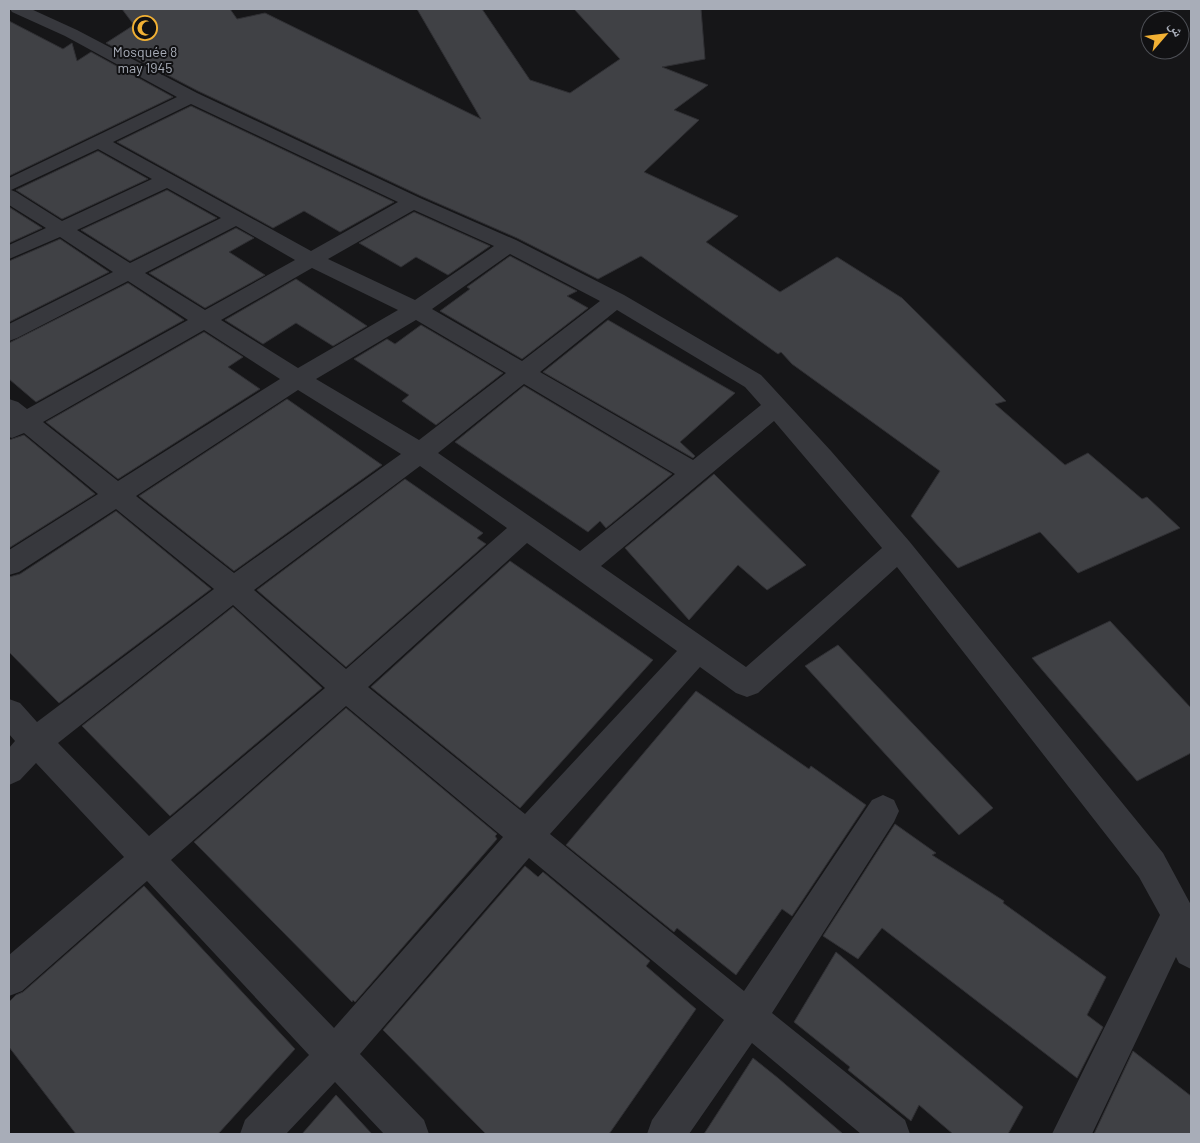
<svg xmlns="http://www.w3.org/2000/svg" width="1200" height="1143" font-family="Barlow,'Noto Naskh Arabic',sans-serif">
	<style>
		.building { fill: #404145; stroke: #303034 }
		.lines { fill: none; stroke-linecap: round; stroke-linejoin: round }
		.minor { fill: #37383d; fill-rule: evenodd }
		.labels { text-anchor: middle; stroke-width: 4; stroke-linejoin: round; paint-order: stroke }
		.far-poi-label { font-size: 14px; fill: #a8adb8; stroke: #111113 }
	</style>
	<rect width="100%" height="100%" fill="#161618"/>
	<g class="building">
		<polygon points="122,9 230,9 237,19 265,13 481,119 417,9 482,9 530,80 570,93 620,59 574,9 701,9 705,59 662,67 708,85 674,110 699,120 644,172 738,216 706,242 780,292 837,257 902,298 1006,401 995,404 1065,465 1088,453 1142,499 1147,497 1180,528 1078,573 1040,532 958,568 911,516 940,471 792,364 781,352 778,354 641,256 598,279 517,238 421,196 198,91 106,43 134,25"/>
		<polygon points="9,21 63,49 72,43 77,61 91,52 173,97 9,176"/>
		<polygon points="191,106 394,202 340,232 304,211 273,228 117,142"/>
		<polygon points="98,151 148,179 62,219 16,190"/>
		<polygon points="167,190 217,218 130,261 81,230"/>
		<polygon points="9,207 42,228 9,243"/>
		<polygon points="414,212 490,246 448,275 416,257 401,267 359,243"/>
		<polygon points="236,228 254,238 229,252 265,275 205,308 149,273"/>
		<polygon points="60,239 109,272 9,322 9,261"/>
		<polygon points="510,256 577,291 567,296 588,308 522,359 440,311 470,289 467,287"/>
		<polygon points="296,279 367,326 333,346 296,323 263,344 225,320"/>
		<polygon points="128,283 184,320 36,402 9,379 9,343"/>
		<polygon points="608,320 735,393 680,442 695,456 693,458 543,372"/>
		<polygon points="421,325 503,373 436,425 402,401 409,395 354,359 387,339 395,344"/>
		<polygon points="204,332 243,357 228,367 260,389 118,479 46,422"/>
		<polygon points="524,386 672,474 606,528 600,521 588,532 455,442"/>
		<polygon points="287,399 382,465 234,571 139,496"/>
		<polygon points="24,435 95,494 9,548 9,440"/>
		<polygon points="714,474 806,565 767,590 738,565 689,620 625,548"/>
		<polygon points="405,479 483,533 477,538 486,544 346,667 257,590"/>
		<polygon points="116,511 211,589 59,703 9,652 9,577 20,574"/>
		<polygon points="510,561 653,660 520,808 371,687"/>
		<polygon points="233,607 322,688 170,816 82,726"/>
		<polygon points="1110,621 1191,708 1191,753 1137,781 1032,658"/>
		<polygon points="838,645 993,808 959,835 805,666"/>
		<polygon points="696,691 809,769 811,766 866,805 792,916 782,909 736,975 677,928 674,932 566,845"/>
		<polygon points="346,708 497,834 495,836 497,839 355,1002 353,1000 352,1002 194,842"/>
		<polygon points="895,824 936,853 932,855 1004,901 1003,903 1106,977 1087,1015 1103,1027 1077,1078 882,928 858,959 823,936"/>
		<polygon points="525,866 538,877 543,872 650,961 646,966 696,1009 609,1134 486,1134 383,1030"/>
		<polygon points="144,886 295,1049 218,1134 76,1134 9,1047 9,1002 16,995 23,992"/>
		<polygon points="836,952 1023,1107 1008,1134 953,1134 919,1105 911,1121 848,1070 850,1067 794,1022"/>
		<polygon points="1133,1051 1191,1096 1191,1134 1094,1134"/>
		<polygon points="753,1058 778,1078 843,1134 704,1134"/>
		<polygon points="336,1095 372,1134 302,1134"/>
	</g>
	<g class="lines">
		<path class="minor" d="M 10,9 L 31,9 L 77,30 L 197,93 L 420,198 L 516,240 L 624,295 L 761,375 L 831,451 L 909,541 L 1163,853 L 1191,905 L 1191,969 L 1179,963 L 1176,957 L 1092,1134 L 1052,1134 L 1160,915 L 1139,877 L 897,567 L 758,693 L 747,697 L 736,693 L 700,667 L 550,834 L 744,991 L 872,800 L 883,795 L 894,800 L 899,811 L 894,822 L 772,1013 L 905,1120 L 910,1134 L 861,1134 L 752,1043 L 689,1134 L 647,1134 L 652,1120 L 724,1020 L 529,858 L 360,1054 L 424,1120 L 429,1134 L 384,1134 L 335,1082 L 286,1134 L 240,1134 L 245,1120 L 309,1055 L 147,881 L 22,991 L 9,996 L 9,955 L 124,857 L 36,763 L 20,780 L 9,785 L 9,748 L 15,741 L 9,734 L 9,699 L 20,703 L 37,722 L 214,589 L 116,509 L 19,572 L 9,575 L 9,550 L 98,494 L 24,433 L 12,438 L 9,437 L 9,399 L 18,402 L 27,409 L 188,320 L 128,281 L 17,338 L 9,341 L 9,324 L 113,272 L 60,237 L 9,259 L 9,245 L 46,228 L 9,205 L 9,178 L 177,97 L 65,36 L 12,12 ZM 191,104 L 398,202 L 311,251 L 113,142 ZM 98,149 L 152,179 L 62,221 L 16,192 L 11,190 ZM 167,188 L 221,218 L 130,263 L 77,230 ZM 414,210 L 494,246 L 415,300 L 328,259 ZM 236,226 L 295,260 L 205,310 L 145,273 ZM 510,254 L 600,301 L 522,361 L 432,309 ZM 312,268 L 398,310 L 298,368 L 221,320 ZM 617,310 L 745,387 L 761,405 L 693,460 L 540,372 ZM 416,320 L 506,373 L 419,440 L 316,379 ZM 204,330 L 280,379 L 118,481 L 43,422 ZM 524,384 L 675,474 L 580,551 L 438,453 ZM 298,390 L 401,454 L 234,573 L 136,496 ZM 774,421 L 882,548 L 746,667 L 601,566 ZM 420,466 L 507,528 L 346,669 L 254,590 ZM 527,543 L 677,651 L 525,814 L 368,687 ZM 233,605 L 325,688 L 149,836 L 58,743 ZM 346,706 L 503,837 L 334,1028 L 171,860 Z"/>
	</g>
	<defs>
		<symbol id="mosque-ring" viewBox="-11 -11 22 22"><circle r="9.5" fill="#111113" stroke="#f2b134" stroke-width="1.5"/><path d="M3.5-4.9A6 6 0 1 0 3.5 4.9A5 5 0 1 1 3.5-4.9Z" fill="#f2b134"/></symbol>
	</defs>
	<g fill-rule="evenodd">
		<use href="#mosque-ring" x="131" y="14" width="28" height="28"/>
	</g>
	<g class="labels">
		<g class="far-poi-label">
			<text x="145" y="57">Mosquée 8<tspan x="145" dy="16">may 1945</tspan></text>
		</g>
	</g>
	<rect width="1200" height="1143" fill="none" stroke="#a8adb8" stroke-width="20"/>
	<g transform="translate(1165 35) rotate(62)"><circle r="24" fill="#111113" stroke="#4d4f55"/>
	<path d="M0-4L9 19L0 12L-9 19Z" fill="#f2b134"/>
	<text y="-8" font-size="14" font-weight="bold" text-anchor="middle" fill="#a8adb8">ش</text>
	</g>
</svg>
